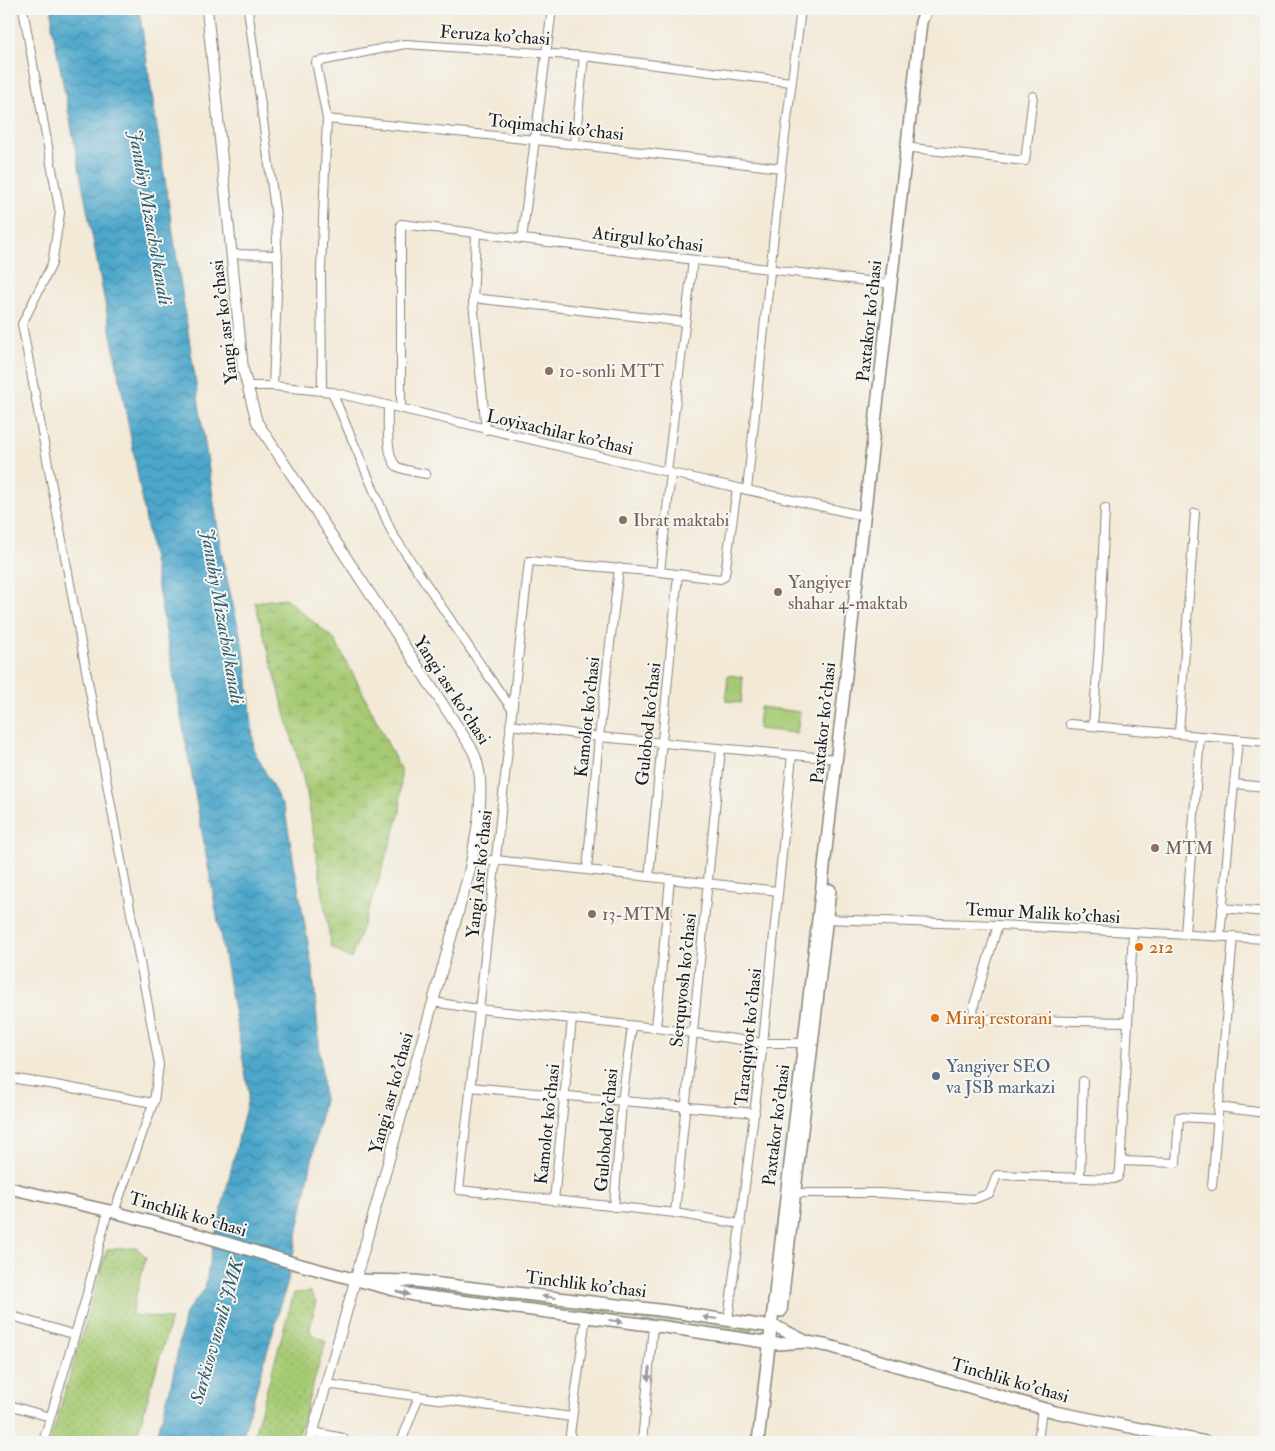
<svg xmlns="http://www.w3.org/2000/svg" width="1275" height="1451" font-family="'IM FELL Double Pica',serif">
	<style>
		.grass { fill: url(#grass-dots); stroke: #617348 }
		.wetland { fill: url(#wetland-marsh); stroke: #617348 }
		.pitch { fill: #a6ca73; stroke: #617348 }
		.water { fill: url(#water-waves); stroke: #346274 }
		.lines { fill: none; stroke-linecap: round; stroke-linejoin: round }
		.minor-casing { stroke: #88827a; stroke-width: 10 }
		.tertiary-casing { stroke: #88827a; stroke-width: 12 }
		.secondary-casing { stroke: #88827a; stroke-width: 14 }
		.minor { stroke: #fff; stroke-width: 8 }
		.tertiary { stroke: #fff; stroke-width: 10 }
		.secondary { stroke: #fff; stroke-width: 11 }
		.oneway { fill: #999 }
		.education-dot { fill: #8d6e63; stroke: #f6f6f2; stroke-width: 2 }
		.food-dot { fill: #e8710a; stroke: #f6f6f2; stroke-width: 2 }
		.service-dot { fill: #5c6f8a; stroke: #f6f6f2; stroke-width: 2 }
		.labels { text-anchor: middle; stroke-width: 4; stroke-linejoin: round; paint-order: stroke }
		.street-label { font-size: 18px; fill: #1c1c1c; stroke: #f6f6f2 }
		.education-label { font-size: 18px; fill: #785e54; stroke: #f6f6f2; text-anchor: start }
		.food-label { font-size: 18px; fill: #c56008; stroke: #f6f6f2; text-anchor: start }
		.service-label { font-size: 18px; fill: #4e5e75; stroke: #f6f6f2; text-anchor: start }
		.water-label { font-size: 19px; font-style: italic; fill: #325b6b; stroke: #f6f6f2 }
	</style>
	<defs>
		<pattern id="grass-dots" width="8" height="8" patternUnits="userSpaceOnUse" patternTransform="scale(1.25)"><rect width="8" height="8" fill="#a6ca73"/><path d="M2 2h.1M6 6h.1" fill="none" stroke="#8ead63" stroke-width="1.8" stroke-linecap="round"/></pattern>
		<pattern id="wetland-marsh" width="20" height="14" patternUnits="userSpaceOnUse" patternTransform="scale(1.25)"><rect width="20" height="14" fill="#a6ca73"/><path d="M1 5h8M5 5V1M11 12h8M15 12V8" fill="none" stroke="#8ead63"/></pattern>
		<pattern id="water-waves" width="16" height="10" patternUnits="userSpaceOnUse" patternTransform="scale(1.25)"><rect width="16" height="10" fill="#4da7cb"/><path d="M0 5q4-4 8 0t8 0" fill="none" stroke="#3f87a4"/></pattern>
	</defs>
	<rect width="100%" height="100%" fill="#f6f6f2"/>
	<filter id="ink" filterUnits="userSpaceOnUse"><feTurbulence type="fractalNoise" baseFrequency=".02" numOctaves="2"/><feDisplacementMap in="SourceGraphic" scale="10" xChannelSelector="R" yChannelSelector="G"/><feConvolveMatrix kernelMatrix="1 2 1 2 8 2 1 2 1" color-interpolation-filters="sRGB"/></filter>
	<filter id="wash" filterUnits="userSpaceOnUse"><feTurbulence type="fractalNoise" baseFrequency=".0096" numOctaves="4" result="noise"/><feDisplacementMap in="SourceGraphic" scale="20" xChannelSelector="R" yChannelSelector="G"/><feGaussianBlur stdDeviation="1.12" result="paint"/><feColorMatrix in="noise" values="0 0 0 0 0 0 0 0 0 0 0 0 0 0 0 0 0 1.4 0 .05"/><feComposite in="paint" operator="in"/></filter>
	<g filter="url(#wash)">
		<rect width="100%" height="100%" fill="#f3e9d7"/>
		<g class="grass">
			<polygon points="137,1248 146,1257 131,1315 171,1319 135,1442 50,1442 107,1249"/>
			<polygon points="415,1285 751,1329 751,1334 415,1291"/>
			<polygon points="310,1292 316,1302 310,1328 311,1334 326,1341 296,1442 252,1442 294,1293"/>
		</g>
		<polygon class="wetland" points="285,598 334,639 360,687 401,771 400,813 376,889 351,959 331,947 307,793 255,602"/>
		<g class="pitch">
			<polygon points="728,675 743,677 741,703 726,701"/>
			<polygon points="760,707 800,712 797,733 758,729"/>
		</g>
		<polygon class="water" points="52,9 139,9 223,562 246,660 254,750 285,811 313,972 324,1100 288,1280 241,1442 155,1442 171,1385 185,1313 205,1289 210,1258 249,1094 133,449 52,26"/>
	</g>
	<g filter="url(#ink)">
		<g class="lines">
			<defs>
				<g id="minor">
					<polyline points="23,9 60,213 52,264 22,324 159,1065 154,1101 114,1212"/>
					<polyline points="248,9 276,217 278,269 273,386"/>
					<polyline points="327,119 535,140 781,168"/>
					<polyline points="575,144 584,56"/>
					<polyline points="913,148 1025,161 1033,96"/>
					<polyline points="476,233 473,302 486,430"/>
					<polyline points="522,239 552,9"/>
					<polyline points="232,254 278,255"/>
					<polyline points="473,298 685,322"/>
					<polyline points="247,386 273,386 332,392 667,472 864,516"/>
					<polyline points="322,390 321,270 327,119 316,62 405,44 584,56 791,82"/>
					<polyline points="332,392 392,533 485,671 512,709"/>
					<path d="M 388,406 C 388,420 385,460 398,467 C 406,471 417,472 426,474"/>
					<polyline points="401,409 401,224 891,284"/>
					<polyline points="667,472 693,260"/>
					<polyline points="737,488 725,574 724,577 720,579 660,572 529,561 459,1190 675,1213 741,1224"/>
					<polyline points="747,490 781,168 801,9"/>
					<polyline points="660,572 671,473"/>
					<polyline points="1070,724 1266,742"/>
					<polyline points="510,725 599,737 837,759"/>
					<polyline points="1093,726 1099,646 1105,508"/>
					<polyline points="1179,733 1195,513"/>
					<polyline points="1234,784 1266,787"/>
					<polyline points="471,861 496,860 778,891"/>
					<polyline points="587,870 599,737 619,568"/>
					<polyline points="649,877 678,574"/>
					<polyline points="1222,908 1266,912"/>
					<polyline points="824,919 998,925 1266,939"/>
					<polyline points="998,925 974,1005 973,1015 976,1019 1128,1022"/>
					<polyline points="1185,934 1200,736"/>
					<polyline points="1220,936 1238,740"/>
					<polyline points="433,1002 478,1009 656,1028 763,1043 803,1043"/>
					<polyline points="656,1028 670,879"/>
					<polyline points="9,1078 50,1084 153,1103"/>
					<polyline points="470,1087 755,1113"/>
					<polyline points="1218,1107 1266,1113"/>
					<polyline points="1121,1161 1176,1163 1179,1117 1217,1119"/>
					<polyline points="1080,1178 1083,1081"/>
					<polyline points="1212,1186 1233,936"/>
					<polyline points="795,1193 880,1193 974,1199 990,1193 997,1175 1114,1179 1118,1177 1120,1170 1133,932"/>
					<polyline points="554,1201 572,1019"/>
					<polyline points="614,1207 622,1102 632,1026"/>
					<polyline points="675,1213 721,749"/>
					<polyline points="9,1315 75,1335"/>
					<polyline points="728,1320 763,1043 792,755"/>
					<polyline points="326,1384 572,1417"/>
					<polyline points="9,1405 50,1417"/>
					<polyline points="313,1432 343,1438 346,1442"/>
					<polyline points="43,1442 85,1301 108,1210"/>
					<polyline points="401,1442 419,1396"/>
					<polyline points="569,1442 586,1316"/>
					<polyline points="642,1442 653,1326"/>
					<polyline points="1038,1442 1042,1408"/>
				</g>
				<path id="tertiary" d="M 207,9 L 243,369 L 257,422 L 467,741 C 471,747 475,754 477,762 C 486,793 475,841 469,873 L 310,1442"/>
				<g id="secondary">
					<polyline points="9,1188 114,1212 196,1234 297,1264 413,1295 665,1327 777,1344 807,1342"/>
					<polyline points="356,1280 415,1281 667,1311 779,1328 807,1342 829,1346 1055,1412 1206,1442"/>
					<polyline points="781,1311 830,890"/>
					<polyline points="758,1442 921,22 926,9"/>
				</g>
			</defs>
			<use href="#minor" class="minor-casing"/>
			<use href="#tertiary" class="tertiary-casing"/>
			<use href="#secondary" class="secondary-casing"/>
			<use href="#minor" class="minor"/>
			<use href="#tertiary" class="tertiary"/>
			<use href="#secondary" class="secondary"/>
		</g>
		<defs><path id="oneway-solid" d="M-6-.8H1V-3.2L6.5 0L1 3.2V.8H-6Z" transform="scale(1.25)"/></defs>
		<g class="oneway">
			<use href="#oneway-solid" transform="translate(403 1293) rotate(14)"/>
			<use href="#oneway-solid" transform="translate(549 1297) rotate(-173)"/>
			<use href="#oneway-solid" transform="translate(710 1318) rotate(-172)"/>
			<use href="#oneway-solid" transform="translate(616 1321) rotate(8)"/>
			<use href="#oneway-solid" transform="translate(649 1374) rotate(96)"/>
		</g>
	</g>
	<g class="education-dot">
		<circle cx="549" cy="371" r="5"/>
		<circle cx="623" cy="520" r="5"/>
		<circle cx="778" cy="592" r="5"/>
		<circle cx="1155" cy="848" r="5"/>
		<circle cx="592" cy="914" r="5"/>
	</g>
	<g class="food-dot">
		<circle cx="1139" cy="947" r="5"/>
		<circle cx="935" cy="1018" r="5"/>
	</g>
	<circle class="service-dot" cx="936" cy="1076" r="5"/>
	<g class="labels">
		<g class="street-label">
			<text transform="translate(495 35) rotate(4)" y="6">Feruza ko'chasi</text>
			<text transform="translate(556 127) rotate(6)" y="6">Toqimachi ko'chasi</text>
			<text transform="translate(648 239) rotate(7)" y="6">Atirgul ko'chasi</text>
			<text transform="translate(869 321) rotate(-84)" y="6">Paxtakor ko'chasi</text>
			<text transform="translate(224 322) rotate(-97)" y="6">Yangi asr ko'chasi</text>
			<text transform="translate(560 432) rotate(13)" y="6">Loyixachilar ko'chasi</text>
			<text transform="translate(452 690) rotate(57)" y="6">Yangi asr ko'chasi</text>
			<text transform="translate(587 717) rotate(-84)" y="6">Kamolot ko'chasi</text>
			<text transform="translate(823 723) rotate(-84)" y="6">Paxtakor ko'chasi</text>
			<text transform="translate(648 724) rotate(-84)" y="6">Gulobod ko'chasi</text>
			<text transform="translate(479 874) rotate(-84)" y="6">Yangi Asr ko'chasi</text>
			<text transform="translate(1043 913) rotate(3)" y="6">Temur Malik ko'chasi</text>
			<text transform="translate(683 980) rotate(-84)" y="6">Serquyosh ko'chasi</text>
			<text transform="translate(748 1037) rotate(-84)" y="6">Taraqqiyot ko'chasi</text>
			<text transform="translate(391 1093) rotate(-75)" y="6">Yangi asr ko'chasi</text>
			<text transform="translate(547 1124) rotate(-84)" y="6">Kamolot ko'chasi</text>
			<text transform="translate(776 1125) rotate(-83)" y="6">Paxtakor ko'chasi</text>
			<text transform="translate(606 1130) rotate(-85)" y="6">Gulobod ko'chasi</text>
			<text transform="translate(188 1214) rotate(16)" y="6">Tinchlik ko'chasi</text>
			<text transform="translate(586 1284) rotate(7)" y="6">Tinchlik ko'chasi</text>
			<text transform="translate(1010 1380) rotate(16)" y="6">Tinchlik ko'chasi</text>
		</g>
		<g class="education-label">
			<text x="559" y="377">10-sonli MTT</text>
			<text x="633" y="526">Ibrat maktabi</text>
			<text x="788" y="588">Yangiyer<tspan x="788" dy="21">shahar 4-maktab</tspan></text>
			<text x="1165" y="854">MTM</text>
			<text x="602" y="920">13-MTM</text>
		</g>
		<g class="food-label">
			<text x="1149" y="953">212</text>
			<text x="945" y="1024">Miraj restorani</text>
		</g>
		<g class="service-label">
			<text x="946" y="1072">Yangiyer SEO<tspan x="946" dy="21">va JSB markazi</tspan></text>
		</g>
		<g class="water-label">
			<text transform="translate(151 217) rotate(80)" y="7">Janubiy Mizachol kanali</text>
			<text transform="translate(223 616) rotate(80)" y="7">Janubiy Mizachol kanali</text>
			<text transform="translate(216 1331) rotate(-74)" y="7">Sarkisov nomli JMK</text>
		</g>
	</g>
	<rect width="1275" height="1451" fill="none" stroke="#f6f6f2" stroke-width="30"/>
</svg>
